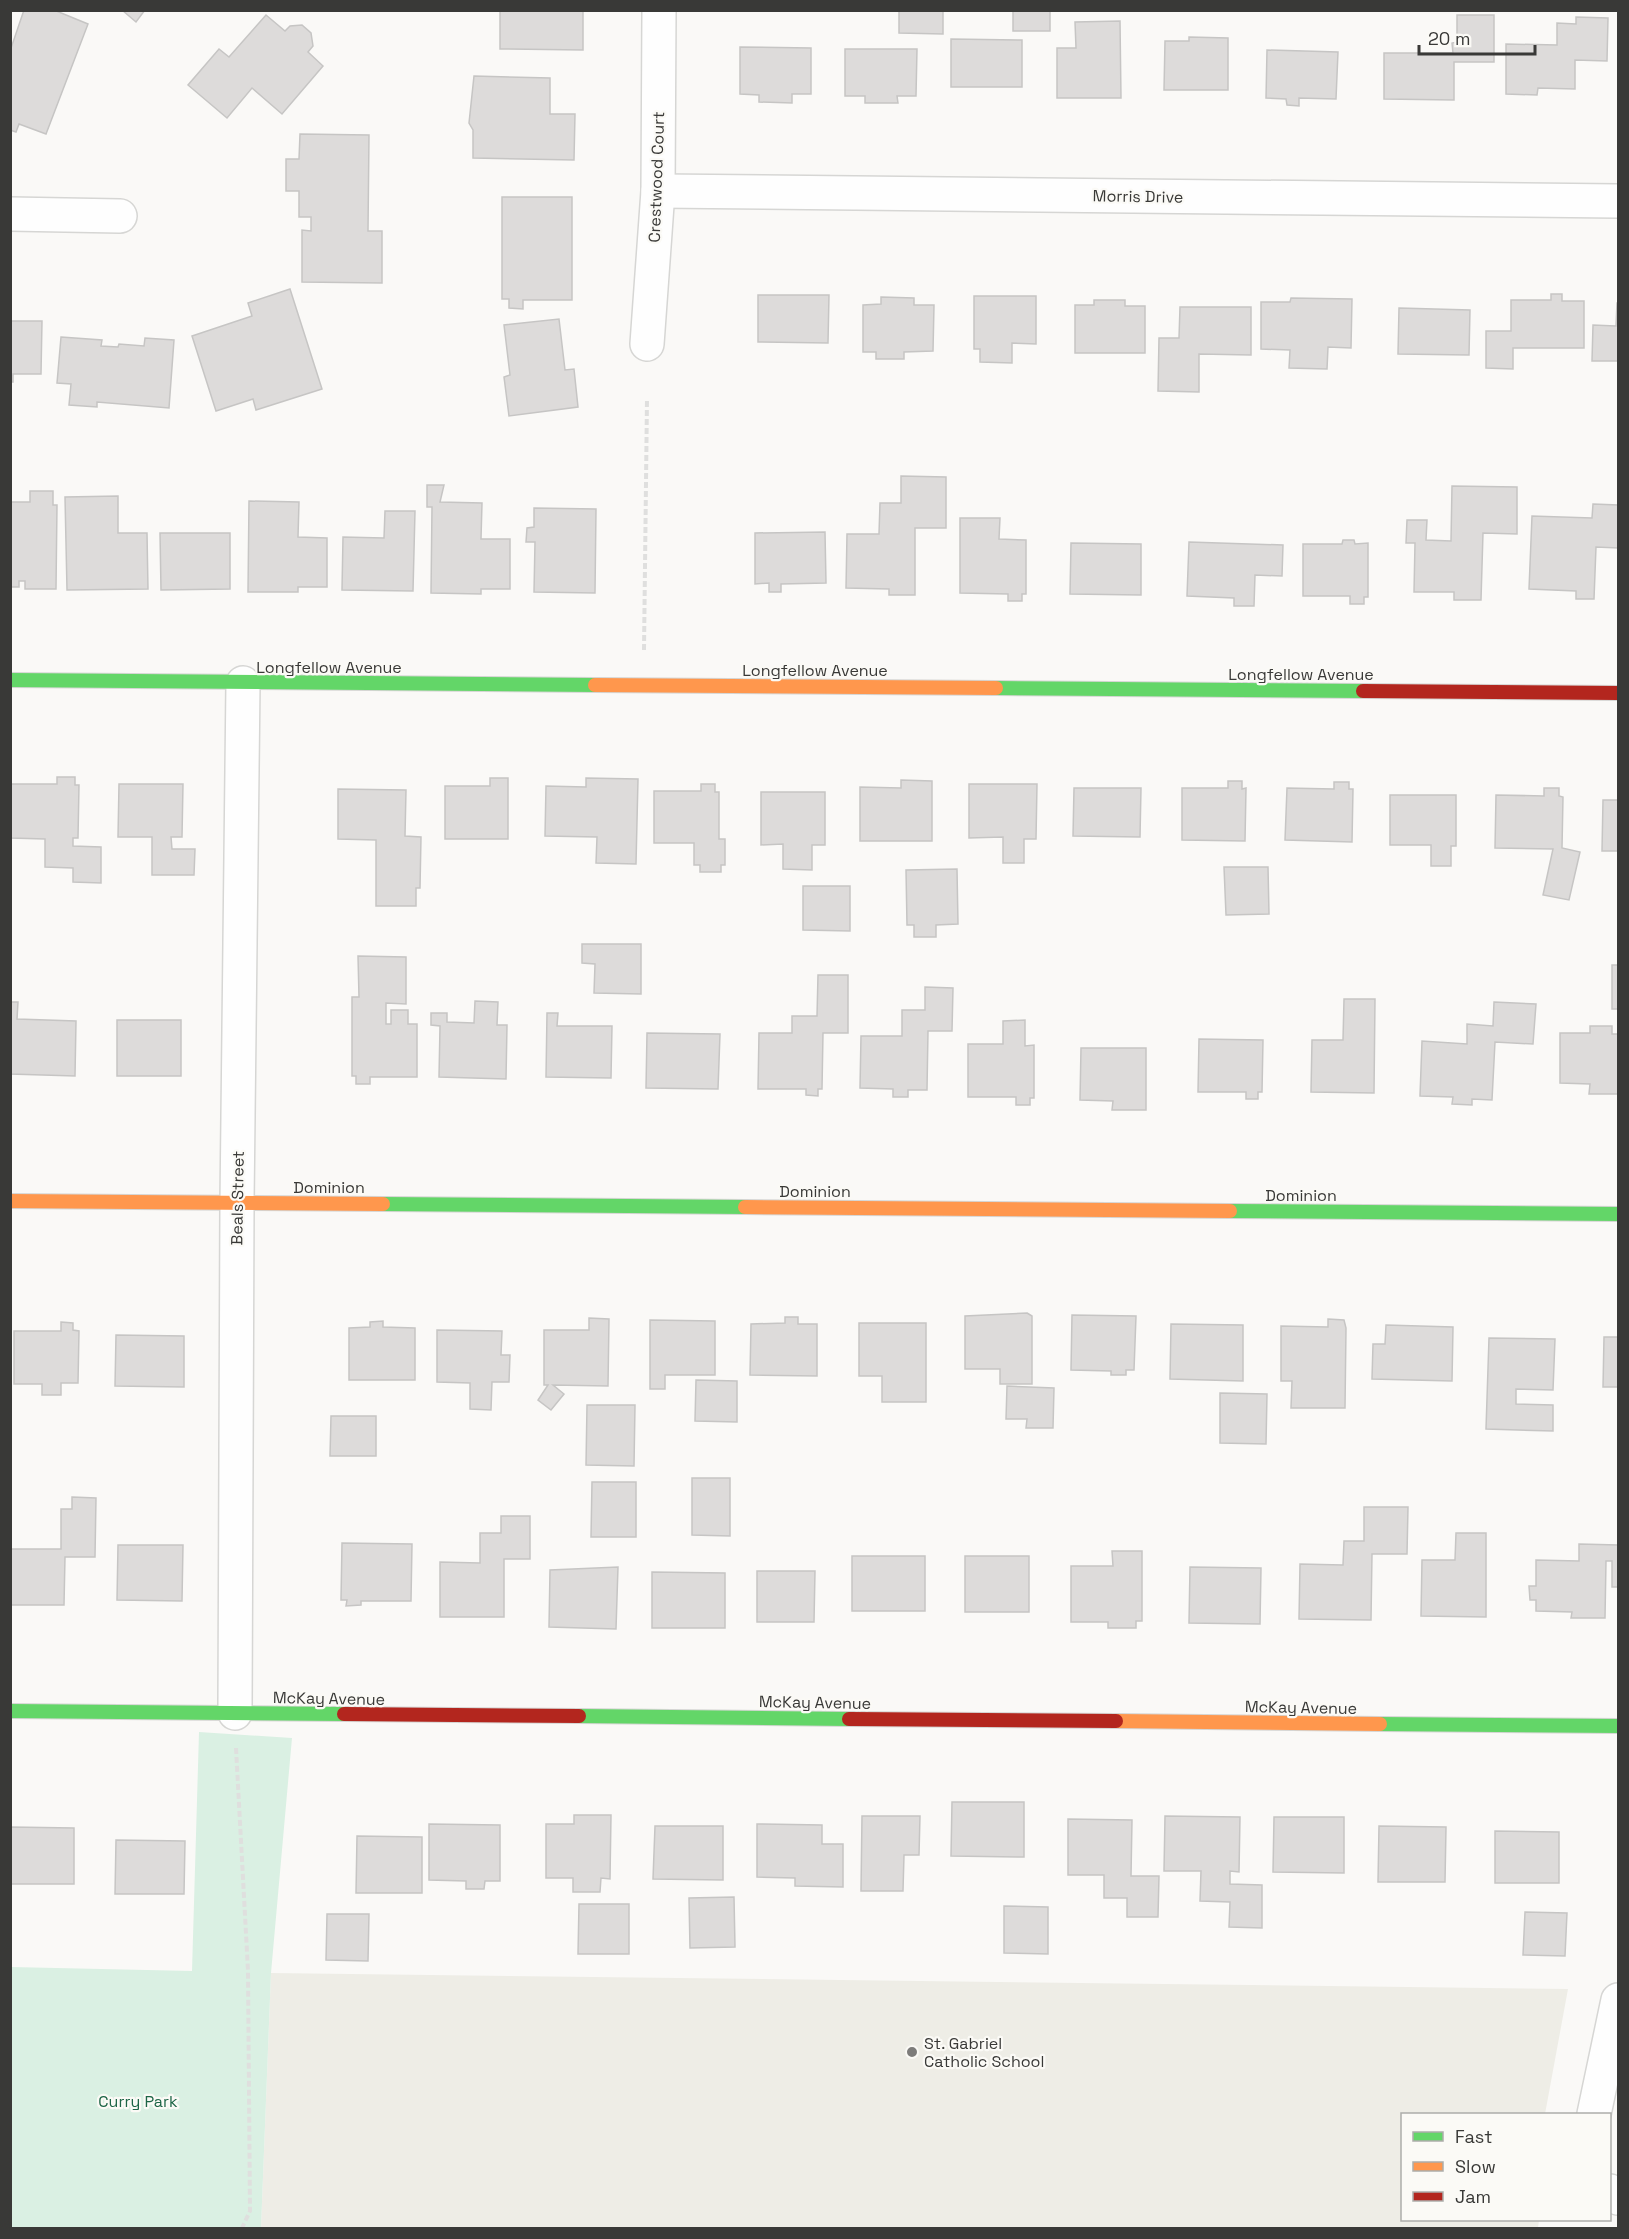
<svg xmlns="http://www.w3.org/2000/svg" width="1629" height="2239" font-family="'Space Grotesk',sans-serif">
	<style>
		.built { fill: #eeede6 }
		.green { fill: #daf0e3 }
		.building { fill: #dddbda; stroke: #c6c5c4; stroke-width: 1.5 }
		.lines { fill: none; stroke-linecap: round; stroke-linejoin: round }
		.street-casing { stroke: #d6d6d4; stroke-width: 36 }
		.fast-casing { stroke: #d6d6d4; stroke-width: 16 }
		.slow-casing { stroke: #d6d6d4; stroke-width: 16 }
		.jam-casing { stroke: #d6d6d4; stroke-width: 16 }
		.path { stroke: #dfdfde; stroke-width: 4; stroke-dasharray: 6 3; stroke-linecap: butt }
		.street { stroke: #fefefe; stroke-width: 33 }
		.fast { stroke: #63d668; stroke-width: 14 }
		.slow { stroke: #ff974d; stroke-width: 14 }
		.jam { stroke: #b3261e; stroke-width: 14 }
		.poi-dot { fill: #7d7c7a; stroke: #fbfaf6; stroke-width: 2 }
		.labels { text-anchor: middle; stroke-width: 4.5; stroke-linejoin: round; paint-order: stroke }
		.street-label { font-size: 16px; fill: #393937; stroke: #fbfaf6 }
		.poi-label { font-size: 16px; fill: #393937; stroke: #fbfaf6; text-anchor: start }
		.park-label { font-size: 16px; fill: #1d6546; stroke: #fbfaf6 }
	</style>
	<rect width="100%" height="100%" fill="#faf9f7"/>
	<polygon class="built" points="271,1973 1568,1989 1545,2114 1402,2114 1402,2220 1539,2220 1538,2228 261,2228"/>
	<polygon class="green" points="199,1732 292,1738 271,1973 261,2228 11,2228 11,1967 192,1971"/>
	<g class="building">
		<polygon points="24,10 54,10 88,24 46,134 19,124 16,132 10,130 10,51"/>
		<polygon points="122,10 145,10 136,22"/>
		<polygon points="500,10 583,10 583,50 500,49"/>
		<polygon points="899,10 943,10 943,34 899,33"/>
		<rect x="1013" y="10" width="37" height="21"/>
		<polygon points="266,15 285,31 290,26 302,25 311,33 313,46 308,52 323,66 282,114 252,88 227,118 188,85 219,49 229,57"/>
		<polygon points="1457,15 1494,15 1494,62 1454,62 1454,100 1384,99 1384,53 1453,53 1452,43 1457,42"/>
		<polygon points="1576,17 1608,18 1607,61 1575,60 1575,89 1538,88 1537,95 1506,94 1506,44 1557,45 1557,23 1576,24"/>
		<polygon points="1120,21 1121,98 1057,98 1057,48 1076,48 1075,22"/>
		<polygon points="1189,37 1228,38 1228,90 1164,90 1165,41 1189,41"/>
		<polygon points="951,39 1022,40 1022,87 951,87"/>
		<polygon points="740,47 811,48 811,94 792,94 792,103 759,102 759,95 740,94"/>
		<polygon points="845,49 917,49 916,96 897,96 898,103 865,103 865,96 845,96"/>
		<polygon points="1267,50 1338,52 1336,99 1299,98 1299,106 1287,105 1286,99 1266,98"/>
		<polygon points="474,76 550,78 550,114 575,114 574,160 473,158 473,130 469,123"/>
		<polygon points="300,134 369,135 368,231 382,231 382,283 302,282 302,230 311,231 311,217 299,217 299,191 286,191 286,159 299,159"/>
		<polygon points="502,197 572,197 572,300 523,300 523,309 509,308 509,299 502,299"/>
		<polygon points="290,289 322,389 256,410 253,399 216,411 192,336 252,316 248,303"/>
		<polygon points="1551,294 1562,294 1562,301 1584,301 1584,348 1513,348 1513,369 1486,368 1486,331 1511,331 1511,300 1551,300"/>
		<polygon points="758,295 829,295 828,343 758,342"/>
		<polygon points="974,296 1036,296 1036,344 1012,343 1012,363 980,362 980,349 974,349"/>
		<polygon points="881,297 914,298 914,305 934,305 933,351 904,352 904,359 876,359 876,352 863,352 863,305 881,304"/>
		<polygon points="1291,298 1352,299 1351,348 1328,347 1327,369 1289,368 1290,350 1261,349 1261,302 1290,302"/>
		<polygon points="1094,300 1125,300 1125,306 1145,306 1145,353 1075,353 1075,305 1094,305"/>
		<polygon points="1617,303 1618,303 1618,361 1592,361 1593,325 1616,326"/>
		<polygon points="1180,307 1251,307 1251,355 1199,354 1199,392 1158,391 1159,338 1179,338"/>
		<polygon points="1399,308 1470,310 1469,355 1398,354"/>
		<polygon points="559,319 565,370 574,369 578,407 509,416 504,377 510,375 504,325"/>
		<polygon points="10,321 42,321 41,374 13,374 13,382 10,382"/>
		<polygon points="61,337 102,340 101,346 118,347 119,344 144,346 145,338 174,340 169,408 97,402 97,407 69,405 71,384 57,383"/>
		<polygon points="901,476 946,477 946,528 915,528 915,595 889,595 889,589 846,588 847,534 879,534 880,503 901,503"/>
		<polygon points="427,485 444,485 440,502 482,503 481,539 510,539 510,589 481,589 481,594 431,593 432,507 427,507"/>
		<polygon points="1452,486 1517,487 1517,534 1483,533 1481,600 1454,600 1454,592 1414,592 1415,543 1406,543 1407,520 1427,520 1426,540 1451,541"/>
		<polygon points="30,491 53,491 53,505 57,505 56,589 25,589 25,581 19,581 19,587 10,587 10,502 30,502"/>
		<polygon points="118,496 118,533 147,533 148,589 67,590 65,497"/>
		<polygon points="249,501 299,502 298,537 327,538 327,587 298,587 298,592 248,592"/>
		<polygon points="1593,504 1618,505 1618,548 1596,547 1594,599 1576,599 1576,591 1529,589 1532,516 1592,518"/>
		<polygon points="534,508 596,509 595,593 534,592 535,542 526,542 527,528 534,527"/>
		<polygon points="385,511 415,511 413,591 342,590 343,537 384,538"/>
		<polygon points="960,518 1000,518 999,539 1026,540 1026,594 1022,594 1022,601 1008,601 1008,594 960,593"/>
		<polygon points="825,532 826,583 781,584 781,592 769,592 769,583 755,584 755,533"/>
		<polygon points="160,533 230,533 230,589 161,590"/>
		<polygon points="1343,540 1354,540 1355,544 1368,543 1368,597 1364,597 1364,604 1350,604 1350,596 1303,596 1303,544 1342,544"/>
		<polygon points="1189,542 1283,545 1282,576 1255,575 1254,606 1234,606 1234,598 1187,596"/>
		<polygon points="1071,543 1141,544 1141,595 1070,594"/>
		<polygon points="57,777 75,777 75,785 79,785 78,838 73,838 73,846 101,847 101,883 73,882 73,868 45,867 45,839 10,838 11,784 57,784"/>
		<polygon points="490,778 508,778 508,839 445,839 445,786 490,786"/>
		<polygon points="586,778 638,779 636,864 596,863 597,837 545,836 546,786 586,787"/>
		<polygon points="901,780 932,781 932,841 860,841 860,787 901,788"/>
		<polygon points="1228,781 1242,781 1242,789 1246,788 1245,841 1182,840 1182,788 1228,788"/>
		<polygon points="1334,782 1349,782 1349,789 1353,789 1352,842 1285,840 1287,788 1334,789"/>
		<polygon points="119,784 183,784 182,837 171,837 172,849 195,849 194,875 152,875 152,837 118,837"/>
		<polygon points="701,784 715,784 715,792 719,792 719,839 725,839 725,865 721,865 721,872 700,872 700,865 694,865 694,843 654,843 654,791 701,791"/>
		<polygon points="969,784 1037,784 1036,839 1024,839 1024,863 1003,863 1003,837 969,838"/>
		<polygon points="1074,788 1141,788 1140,837 1073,836"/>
		<polygon points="1544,788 1559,788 1559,796 1563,797 1562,848 1580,852 1569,900 1543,895 1553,849 1495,848 1496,795 1544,796"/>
		<polygon points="338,789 406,790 405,836 421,837 420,888 416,888 416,906 376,906 376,840 338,839"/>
		<polygon points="761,792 825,792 825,845 812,845 812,870 783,869 783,844 761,845"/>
		<polygon points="1390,795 1456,795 1456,846 1451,846 1451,866 1431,866 1431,845 1390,845"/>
		<polygon points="1603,800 1618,800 1618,851 1602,851"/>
		<polygon points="1224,867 1268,867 1269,914 1226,915"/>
		<polygon points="957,869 958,924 936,925 936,937 914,937 914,925 907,925 906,870"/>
		<polygon points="803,886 850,886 850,931 803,930"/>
		<polygon points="582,944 641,944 641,994 594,993 595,964 582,963"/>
		<polygon points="358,956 406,957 406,1004 386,1003 386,1024 391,1024 391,1010 408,1010 408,1024 417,1024 417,1077 370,1077 370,1084 356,1084 356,1076 352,1076 352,997 359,997"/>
		<rect x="1612" y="965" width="6" height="44"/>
		<polygon points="818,975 848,975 848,1033 823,1033 822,1089 818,1089 818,1096 806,1095 806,1089 758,1089 759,1033 792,1033 792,1016 817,1016"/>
		<polygon points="925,987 953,988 952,1031 928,1031 927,1090 908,1090 908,1097 893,1097 893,1089 860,1088 861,1036 902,1036 902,1010 925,1010"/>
		<polygon points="1344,999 1375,999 1374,1093 1311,1092 1312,1040 1343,1040"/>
		<polygon points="475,1001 498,1002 497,1025 507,1025 506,1079 439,1077 440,1026 431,1025 431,1013 447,1013 447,1022 474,1023"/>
		<polygon points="10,1002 18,1002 17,1019 76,1021 75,1076 10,1074"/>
		<polygon points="1494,1002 1536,1004 1533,1044 1495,1042 1492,1100 1472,1099 1472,1105 1452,1104 1453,1097 1420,1096 1422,1041 1467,1044 1467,1024 1493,1026"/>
		<polygon points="547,1013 558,1013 557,1026 612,1026 611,1078 546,1077"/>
		<rect x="117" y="1020" width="64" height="56"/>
		<polygon points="1025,1020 1025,1046 1034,1045 1034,1098 1030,1098 1030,1105 1016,1105 1016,1097 968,1097 968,1044 1003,1044 1003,1021"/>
		<polygon points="1590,1026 1612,1026 1612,1034 1618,1034 1618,1094 1589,1094 1590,1084 1560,1083 1560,1033 1590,1033"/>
		<polygon points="647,1033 720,1034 718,1089 646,1088"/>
		<polygon points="1199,1039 1263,1040 1262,1092 1258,1092 1258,1099 1246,1099 1246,1092 1198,1092"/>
		<polygon points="1081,1048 1146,1048 1146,1110 1112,1110 1113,1101 1080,1100"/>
		<polygon points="1027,1313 1032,1316 1032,1384 1000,1384 1000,1369 965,1369 965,1316"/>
		<polygon points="1072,1315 1136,1316 1134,1370 1126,1370 1126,1375 1111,1375 1111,1371 1071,1370"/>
		<polygon points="785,1317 798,1317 798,1324 817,1324 817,1376 750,1375 751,1324 785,1323"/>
		<polygon points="589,1318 609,1319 608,1386 553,1385 564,1394 551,1410 538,1400 548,1385 544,1385 544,1330 589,1330"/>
		<polygon points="1328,1319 1344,1320 1346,1328 1345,1408 1291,1408 1292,1381 1281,1381 1281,1326 1328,1327"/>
		<polygon points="650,1320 715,1321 715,1375 665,1375 665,1389 650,1389"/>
		<polygon points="383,1321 383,1327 415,1328 415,1380 349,1380 349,1328 370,1327 370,1322"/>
		<polygon points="61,1322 73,1323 73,1330 79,1331 78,1383 61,1383 61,1395 42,1395 42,1384 14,1384 14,1331 61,1331"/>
		<polygon points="859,1323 926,1323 926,1402 882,1402 882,1376 859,1376"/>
		<polygon points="1171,1324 1243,1325 1243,1381 1170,1379"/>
		<polygon points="1386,1325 1453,1327 1452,1381 1372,1379 1373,1344 1385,1344"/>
		<polygon points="437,1330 502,1331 501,1355 510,1355 509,1382 492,1382 491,1410 470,1409 470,1383 437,1382"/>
		<polygon points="116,1335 184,1336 184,1387 115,1386"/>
		<polygon points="1604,1337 1618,1337 1618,1387 1603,1387"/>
		<polygon points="1489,1338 1555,1339 1553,1390 1516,1389 1516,1404 1553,1405 1553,1431 1486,1429"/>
		<polygon points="696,1380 737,1381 737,1422 695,1421"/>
		<polygon points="1007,1386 1054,1388 1053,1428 1026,1428 1027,1419 1006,1419"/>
		<polygon points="1220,1393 1267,1394 1266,1444 1220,1443"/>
		<polygon points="587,1405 635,1405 634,1466 586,1465"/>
		<polygon points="331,1416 376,1416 376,1456 330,1456"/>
		<polygon points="692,1478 730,1478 730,1536 692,1535"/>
		<polygon points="592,1482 636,1482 636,1537 591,1537"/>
		<polygon points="72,1497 96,1498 95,1557 65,1557 64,1605 10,1605 10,1549 61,1549 61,1509 72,1509"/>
		<polygon points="1364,1507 1408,1507 1407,1554 1372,1554 1371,1620 1299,1619 1300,1564 1343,1565 1344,1541 1364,1541"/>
		<polygon points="501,1516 530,1516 530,1559 504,1559 504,1617 440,1617 440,1562 480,1563 480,1533 501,1533"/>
		<polygon points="1456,1533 1486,1533 1486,1617 1421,1616 1422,1560 1455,1560"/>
		<polygon points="342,1543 412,1544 411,1601 361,1601 361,1605 346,1606 347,1600 341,1600"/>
		<polygon points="1579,1544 1618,1545 1618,1587 1612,1587 1612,1561 1606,1561 1605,1618 1571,1618 1572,1612 1536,1611 1536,1600 1530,1600 1529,1586 1536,1586 1536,1560 1579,1561"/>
		<polygon points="118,1545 183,1545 182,1601 117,1600"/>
		<polygon points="1112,1551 1142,1551 1142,1621 1136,1621 1136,1628 1108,1628 1108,1622 1071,1622 1071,1566 1113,1566"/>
		<rect x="852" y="1556" width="73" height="55"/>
		<rect x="965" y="1556" width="64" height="56"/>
		<polygon points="618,1567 616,1629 549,1627 550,1570"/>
		<polygon points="1190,1567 1261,1568 1260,1624 1189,1623"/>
		<polygon points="757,1571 815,1571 814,1622 757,1622"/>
		<polygon points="652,1572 725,1573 725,1628 652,1628"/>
		<polygon points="952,1802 1024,1802 1024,1857 951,1856"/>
		<polygon points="574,1815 611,1815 610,1879 601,1878 600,1892 573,1892 573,1878 546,1878 546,1824 574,1824"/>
		<polygon points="862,1816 920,1816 919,1855 904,1855 903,1891 861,1891"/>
		<polygon points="1165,1816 1240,1817 1239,1872 1230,1871 1230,1884 1262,1885 1262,1928 1229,1927 1230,1902 1200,1901 1201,1871 1164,1871"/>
		<polygon points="1274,1817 1344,1817 1344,1873 1273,1872"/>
		<polygon points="1068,1819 1132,1820 1131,1876 1159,1876 1158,1917 1127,1917 1127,1898 1104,1898 1104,1875 1068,1875"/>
		<polygon points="429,1824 500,1825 500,1881 485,1881 484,1889 466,1889 466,1881 429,1880"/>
		<polygon points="757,1824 822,1825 822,1844 843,1844 843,1887 795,1886 795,1878 757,1877"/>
		<polygon points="655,1826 723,1826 723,1880 653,1879"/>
		<polygon points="1379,1826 1446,1827 1445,1882 1378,1882"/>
		<polygon points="10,1827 74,1828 74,1884 10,1884"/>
		<polygon points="1495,1831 1559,1832 1559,1883 1495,1883"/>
		<polygon points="357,1836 422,1837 422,1893 356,1893"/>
		<polygon points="116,1840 185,1841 184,1894 115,1894"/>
		<polygon points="734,1897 735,1947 690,1948 689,1898"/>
		<polygon points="579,1904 629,1904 629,1954 578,1954"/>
		<polygon points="1004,1906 1048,1907 1048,1954 1004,1953"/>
		<polygon points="1525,1912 1567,1913 1565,1956 1523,1955"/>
		<polygon points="327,1914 369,1914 368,1961 326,1960"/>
	</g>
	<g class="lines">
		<defs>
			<g id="street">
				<polyline points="658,191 1618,201"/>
				<polyline points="10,214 120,216"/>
				<polyline points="647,344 658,191 659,10"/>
				<polyline points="235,1713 237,1203 243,683"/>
				<polyline points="1594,2114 1618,2000"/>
				<polyline points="1610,2191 1618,2198"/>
			</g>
			<g id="fast">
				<polyline points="10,680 595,685"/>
				<polyline points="996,688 1363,691"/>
				<polyline points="383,1204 745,1207"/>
				<polyline points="1230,1211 1618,1214"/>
				<polyline points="10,1711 344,1714"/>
				<polyline points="579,1716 849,1719"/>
				<polyline points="1380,1724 1618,1726"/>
			</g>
			<g id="slow">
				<polyline points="595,685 996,688"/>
				<polyline points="10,1201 383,1204"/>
				<polyline points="745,1207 1230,1211"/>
				<polyline points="1116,1721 1380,1724"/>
			</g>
			<g id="jam">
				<polyline points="1363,691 1618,693"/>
				<polyline points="344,1714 579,1716"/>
				<polyline points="849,1719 1116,1721"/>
			</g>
		</defs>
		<use href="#street" class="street-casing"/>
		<use href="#fast" class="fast-casing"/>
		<use href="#slow" class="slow-casing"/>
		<use href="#jam" class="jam-casing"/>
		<g class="path">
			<polyline points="644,650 647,399"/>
			<polyline points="236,1748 248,1971 250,2211 242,2228"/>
		</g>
		<use href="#street" class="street"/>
		<use href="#fast" class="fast"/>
		<use href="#slow" class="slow"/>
		<use href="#jam" class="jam"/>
	</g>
	<circle class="poi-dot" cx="912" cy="2052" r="6"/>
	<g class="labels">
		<g class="street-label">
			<text transform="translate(656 177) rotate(-88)" y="6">Crestwood Court</text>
			<text transform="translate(1138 196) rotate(1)" y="6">Morris Drive</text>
			<text x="329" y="673">Longfellow Avenue</text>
			<text x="815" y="676">Longfellow Avenue</text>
			<text x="1301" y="680">Longfellow Avenue</text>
			<text x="329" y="1193">Dominion</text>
			<text x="815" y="1197">Dominion</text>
			<text x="1301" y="1201">Dominion</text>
			<text transform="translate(237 1198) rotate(-89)" y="6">Beals Street</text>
			<text transform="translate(329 1698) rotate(1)" y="6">McKay Avenue</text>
			<text transform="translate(815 1702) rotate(1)" y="6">McKay Avenue</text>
			<text transform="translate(1301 1707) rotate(1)" y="6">McKay Avenue</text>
		</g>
		<g class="poi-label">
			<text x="924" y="2049">St. Gabriel<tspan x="924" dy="18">Catholic School</tspan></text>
		</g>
		<g class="park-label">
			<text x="138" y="2107">Curry Park</text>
		</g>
	</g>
	<rect width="1629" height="2239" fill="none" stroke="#393937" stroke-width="24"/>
	<rect x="1401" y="2113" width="210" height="108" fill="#fbfaf6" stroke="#adadaa" stroke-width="1.5"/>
	<rect x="1413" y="2132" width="30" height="9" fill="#63d668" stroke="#adadaa" stroke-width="1.5"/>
	<text x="1455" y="2143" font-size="18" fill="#393937">Fast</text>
	<rect x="1413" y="2162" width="30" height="9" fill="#ff974d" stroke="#adadaa" stroke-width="1.5"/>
	<text x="1455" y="2173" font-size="18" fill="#393937">Slow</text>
	<rect x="1413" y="2192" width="30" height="9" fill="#b3261e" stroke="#adadaa" stroke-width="1.5"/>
	<text x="1455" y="2203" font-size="18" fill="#393937">Jam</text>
	<path d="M1419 45v9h116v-9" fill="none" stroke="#393937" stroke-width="3"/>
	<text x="1428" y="45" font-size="18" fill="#393937" stroke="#fbfaf6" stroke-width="4.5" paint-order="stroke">20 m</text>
</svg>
